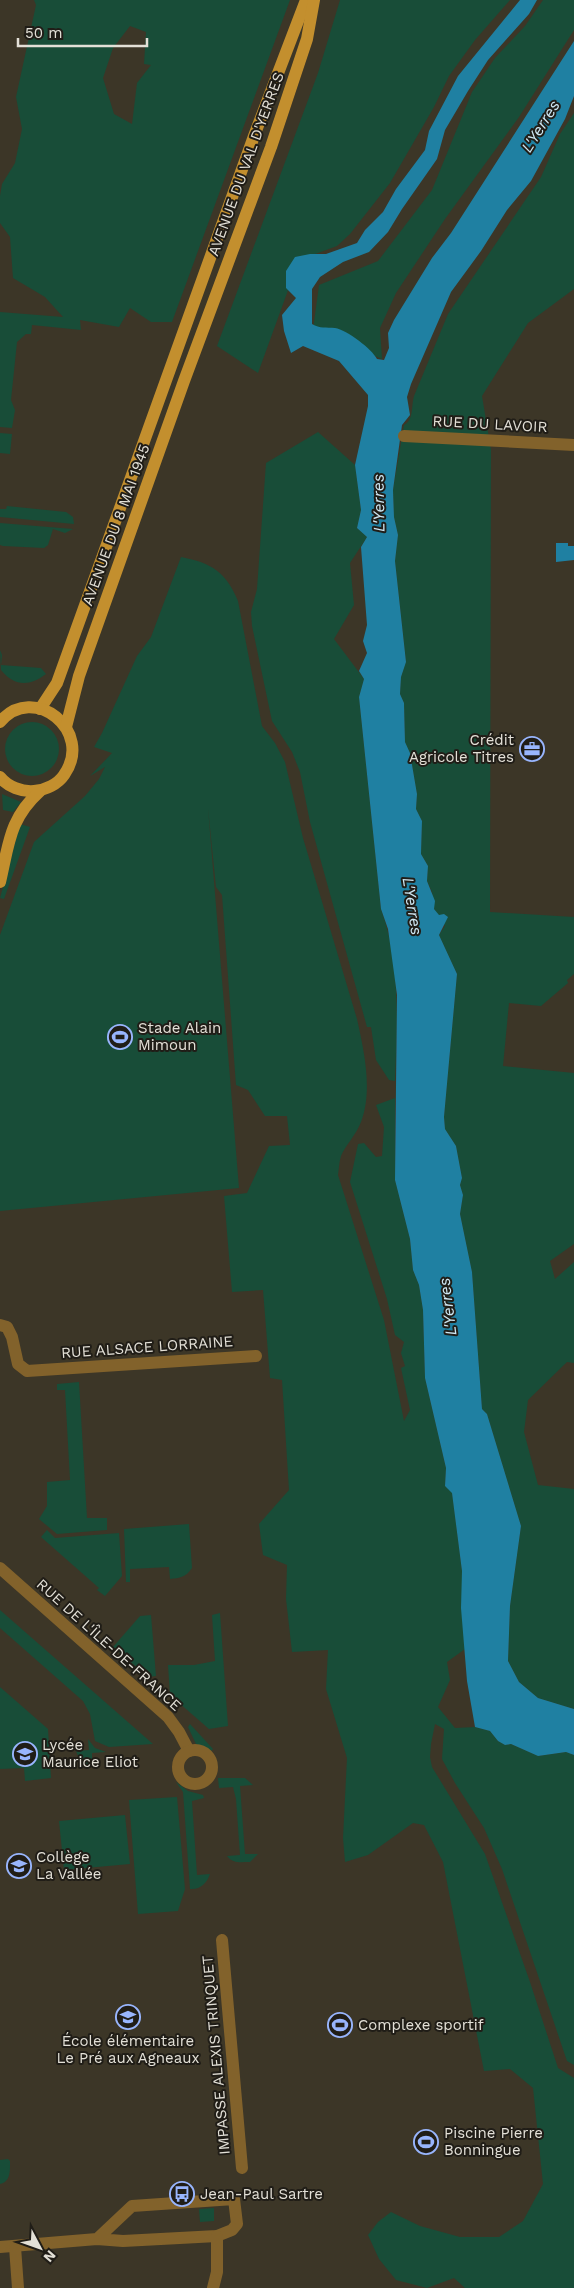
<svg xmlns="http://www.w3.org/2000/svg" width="574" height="2288" font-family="'Work Sans',sans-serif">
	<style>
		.green { fill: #184d38; fill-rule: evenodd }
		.water { fill: #1f80a2 }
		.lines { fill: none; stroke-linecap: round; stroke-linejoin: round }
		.minor { stroke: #82622b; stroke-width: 12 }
		.major { stroke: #c38f2e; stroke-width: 12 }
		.labels { text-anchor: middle; stroke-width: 4; stroke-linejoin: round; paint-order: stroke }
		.street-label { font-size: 15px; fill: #e3e0d7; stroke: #201d17 }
		.poi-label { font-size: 15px; fill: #e3e0d7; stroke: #201d17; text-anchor: start }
		.water-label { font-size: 16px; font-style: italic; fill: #cfe8f4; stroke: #201d17 }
	</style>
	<rect width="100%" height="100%" fill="#3c3627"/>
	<g class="green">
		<path d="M 34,0 L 290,0 L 172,322 L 151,322 L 130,308 L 119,327 L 80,320 L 81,330 L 32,325 L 31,334 L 26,334 L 17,342 L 11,400 L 15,410 L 12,428 L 0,427 L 0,312 L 63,317 L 45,297 L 13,278 L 10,237 L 0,223 L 0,196 L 2,184 L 15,163 L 22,129 L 16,97 L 36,5 ZM 130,26 L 146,32 L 144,64 L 151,65 L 137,83 L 132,124 L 114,114 L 103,78 L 113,48 Z"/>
		<polygon points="340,0 510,0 475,40 449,76 434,107 390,183 350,234 337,246 299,260 258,373 217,346 318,73"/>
		<polygon points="543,0 574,0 574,30 519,117 445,219 396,293 380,328 382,359 313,330 319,285 378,261 432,190 472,92 495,58 525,26"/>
		<path d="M 574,113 L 574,289 L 528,323 L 482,396 L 491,450 L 490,912 L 574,917 L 574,974 L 567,980 L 568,983 L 541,1006 L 509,1003 L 503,1066 L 574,1073 L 574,1244 L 550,1261 L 555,1279 L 574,1262 L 574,1363 L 567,1362 L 528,1400 L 524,1432 L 538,1485 L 574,1489 L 574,1709 L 538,1698 L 519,1682 L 508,1661 L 510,1606 L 521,1526 L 487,1414 L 482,1409 L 472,1272 L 460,1214 L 463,1195 L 460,1185 L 462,1178 L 456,1146 L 445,1129 L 444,1117 L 457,974 L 439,935 L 445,926 L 434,909 L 432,892 L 427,881 L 428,866 L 421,854 L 422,821 L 416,809 L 417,794 L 410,753 L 405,742 L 404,703 L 400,694 L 401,677 L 406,661 L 395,561 L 398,535 L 394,517 L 393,490 L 404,425 C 414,420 411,406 414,396 L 448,314 L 541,177 L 560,134 Z"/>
		<path d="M 318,432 L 355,465 L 361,510 L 357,528 L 367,537 L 350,563 L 354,605 L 334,639 L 364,679 L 359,697 L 381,909 C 401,965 397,1023 395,1081 L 389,1080 L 376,1060 L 371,1027 L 367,1027 L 310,822 L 300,772 L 292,752 L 272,721 L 252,626 L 251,612 L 257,589 L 266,463 Z"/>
		<polygon points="0,433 12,434 10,454 0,453"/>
		<polygon points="7,506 66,512 73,517 74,524 0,517 0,509 6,509"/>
		<polygon points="0,523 73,529 65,533 53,529 48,545 44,548 3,546 0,545"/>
		<path d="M 181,557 C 212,563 226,572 238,601 L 262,726 L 275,743 L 285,762 L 303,838 L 357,1019 C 364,1051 373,1090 361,1122 C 356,1135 345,1146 341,1156 C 339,1162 339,1169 338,1175 L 384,1320 L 404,1421 L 410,1410 L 401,1368 L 405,1366 L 401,1353 L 404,1342 L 395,1335 L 387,1299 L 350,1182 L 358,1144 L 364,1143 L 376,1157 L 382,1156 L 384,1127 L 376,1105 L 395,1098 L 395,1180 L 410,1239 L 413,1270 L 419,1285 L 423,1310 L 425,1378 L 446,1468 L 445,1486 L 452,1492 L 462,1571 L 465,1649 L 447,1662 L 450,1680 L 438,1707 L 455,1728 L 475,1727 L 490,1731 L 498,1741 L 505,1745 L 511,1744 L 538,1756 L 566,1752 L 574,1755 L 574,2065 L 567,2061 L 502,1869 L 484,1828 L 455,1783 L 442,1759 L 444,1729 L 435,1724 L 431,1744 L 430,1757 L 432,1767 L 485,1854 L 530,1982 L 558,2068 L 574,2078 L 574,2288 L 465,2288 L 454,2278 L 427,2288 L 396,2280 L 379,2259 L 368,2235 L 378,2222 L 391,2212 L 420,2226 L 460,2237 L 499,2237 L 523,2221 L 543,2184 L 533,2088 L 510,2069 L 484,2071 L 443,1862 L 424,1825 L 413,1823 L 368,1855 L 345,1862 L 343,1838 L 347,1758 L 326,1689 L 328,1650 L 292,1652 L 286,1599 L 287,1565 L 263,1555 L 259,1524 L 289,1490 L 282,1380 L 270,1378 L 263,1290 L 232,1292 L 224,1196 L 247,1193 L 269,1146 L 290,1145 L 287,1116 L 265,1116 L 248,1090 L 236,1085 L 222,895 L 216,887 L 208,808 L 239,1188 L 0,1211 L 0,935 L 34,842 L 85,796 L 99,779 L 105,767 L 90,776 L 112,753 L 94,747 L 102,733 L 137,656 L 151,637 Z"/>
		<path d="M 0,650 L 2,655 L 1,665 L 41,668 L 46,674 C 29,687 14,686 1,670 Z"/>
		<circle cx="32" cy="749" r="27"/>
		<polygon points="2,794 21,802 13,812 3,810"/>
		<polygon points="20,824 30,827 4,899 0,898"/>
		<polygon points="79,1382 87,1518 107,1518 107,1530 57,1534 39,1519 47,1506 47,1482 70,1480 65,1390 57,1390 57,1384"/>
		<path d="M 189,1524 L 192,1568 C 186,1577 180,1578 170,1579 L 169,1567 L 130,1569 L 130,1582 L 126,1582 L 124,1529 Z"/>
		<polygon points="47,1530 55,1538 119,1533 122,1576 105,1596 97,1590 99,1588 41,1537"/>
		<polygon points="0,1610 153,1744 109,1747 95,1741 90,1714 83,1701 0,1628"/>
		<polygon points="220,1613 228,1726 209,1729 170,1695 168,1665 194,1665 215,1661 212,1615"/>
		<polygon points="151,1615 156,1676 148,1677 113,1647 140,1616"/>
		<polygon points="0,1687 48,1729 51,1778 25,1781 24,1768 0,1769"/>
		<polygon points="190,1724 213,1749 211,1751 196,1744 188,1727"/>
		<polygon points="88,1739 95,1748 106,1752 92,1753 92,1766 81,1763 76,1751 89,1750"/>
		<path d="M 218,1778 L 245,1778 L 253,1785 L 240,1786 L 245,1854 L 258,1854 L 250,1862 C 241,1862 233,1864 227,1856 L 240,1855 L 236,1799 L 233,1787 L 219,1788 Z"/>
		<path d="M 176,1782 L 188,1791 L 203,1795 L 204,1798 L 192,1801 L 197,1875 L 210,1874 C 207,1883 200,1890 190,1889 L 183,1792 Z"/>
		<polygon points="177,1797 185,1889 178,1911 138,1914 129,1800"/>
		<polygon points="125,1815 130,1864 64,1870 59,1821"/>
		<path d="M 8,2159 L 10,2161 C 10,2170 11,2182 0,2184 L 0,2160 Z"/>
		<polygon points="214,2208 214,2221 200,2222 199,2209"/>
	</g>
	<g class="water">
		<path d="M 520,0 L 537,0 L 529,14 L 488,60 L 468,91 L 445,130 L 437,159 L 402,209 L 388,232 L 369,252 L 343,262 L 320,277 L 312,289 L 312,324 C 320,329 326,327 335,328 C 347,330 372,349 377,359 L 384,360 L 389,348 L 388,333 L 394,320 L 432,258 L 451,233 L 574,41 L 574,96 L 565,119 L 531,181 L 507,210 L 481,251 L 451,292 L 411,384 L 407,397 L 410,415 L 402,425 L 393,490 L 394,517 L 398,535 L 395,561 L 406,662 L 401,677 L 400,694 L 404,703 L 405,742 L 410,753 L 417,794 L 416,809 L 422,821 L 421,854 L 428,866 L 427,881 L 435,901 L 434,909 L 439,915 L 444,914 L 448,917 L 439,935 L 457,974 L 444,1117 L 445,1129 L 456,1146 L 462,1178 L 460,1185 L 463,1195 L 460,1214 L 472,1272 L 482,1409 L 487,1414 L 521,1526 L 510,1606 L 508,1661 L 519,1682 L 538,1698 L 574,1709 L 574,1755 L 566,1752 L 538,1756 L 511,1744 L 505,1745 L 498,1741 L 490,1731 L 475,1727 L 467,1681 L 461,1608 L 462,1571 L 452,1493 L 445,1486 L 446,1468 L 425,1378 L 423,1310 L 419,1285 L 413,1270 L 410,1239 L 395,1180 L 397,995 L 388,929 L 381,909 L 359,697 L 364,679 L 359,671 L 367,653 L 363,641 L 367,625 L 361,547 L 367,537 L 357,528 L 361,510 L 355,465 L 368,406 L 368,395 L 339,361 L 303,346 L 291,353 L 284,331 L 282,315 L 296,298 L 286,288 L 286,271 L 295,257 L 310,254 L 326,254 L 357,243 L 365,230 L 383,212 L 396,189 L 425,150 L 429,131 L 458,76 Z"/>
		<polygon points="556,543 568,543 568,546 574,546 574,560 556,562"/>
	</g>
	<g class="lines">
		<g class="minor">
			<polyline points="404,436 574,445"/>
			<polyline points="0,1325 7,1327 12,1337 18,1364 27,1371 256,1356"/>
			<polyline points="0,1568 168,1717 179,1732 189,1751"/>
			<circle cx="195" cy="1767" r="17"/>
			<polyline points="222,1940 242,2168"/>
			<polyline points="0,2247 97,2239 123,2241 217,2236 232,2230 237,2224 234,2199 132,2206 97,2239"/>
			<polyline points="15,2247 18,2288"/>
			<polyline points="213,2288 217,2272 217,2236"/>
		</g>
		<g class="major">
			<polyline points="40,709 57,683 254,136 306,0"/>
			<path d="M 0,722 C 33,682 95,731 64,775 C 58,784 46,790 34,791 C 22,792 8,787 0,777"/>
			<polyline points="66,727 79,676 184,381 271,147 307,39 314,0"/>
			<path d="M 0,882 C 9,844 9,819 40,791"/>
		</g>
	</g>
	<defs>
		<symbol id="office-ring" viewBox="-11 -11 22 22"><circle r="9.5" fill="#201d17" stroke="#98b5fd" stroke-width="1.5"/><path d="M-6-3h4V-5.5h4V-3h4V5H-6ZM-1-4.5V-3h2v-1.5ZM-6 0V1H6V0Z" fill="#98b5fd"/></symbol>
		<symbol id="stadium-ring" viewBox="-11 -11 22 22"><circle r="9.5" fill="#201d17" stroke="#98b5fd" stroke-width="1.5"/><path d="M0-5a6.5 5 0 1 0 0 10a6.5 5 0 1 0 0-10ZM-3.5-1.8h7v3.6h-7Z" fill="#98b5fd"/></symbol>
		<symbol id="school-ring" viewBox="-11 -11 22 22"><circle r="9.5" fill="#201d17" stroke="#98b5fd" stroke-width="1.5"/><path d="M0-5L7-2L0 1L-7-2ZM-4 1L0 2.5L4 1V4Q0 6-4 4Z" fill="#98b5fd"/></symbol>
		<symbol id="bus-ring" viewBox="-11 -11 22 22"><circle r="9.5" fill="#201d17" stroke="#98b5fd" stroke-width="1.5"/><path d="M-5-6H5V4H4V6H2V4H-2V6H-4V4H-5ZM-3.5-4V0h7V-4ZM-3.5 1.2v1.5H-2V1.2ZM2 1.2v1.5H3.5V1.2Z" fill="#98b5fd"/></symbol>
	</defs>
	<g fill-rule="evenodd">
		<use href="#office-ring" x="518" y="735" width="28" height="28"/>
		<use href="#stadium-ring" x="106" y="1023" width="28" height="28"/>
		<use href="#school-ring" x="11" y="1740" width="28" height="28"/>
		<use href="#school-ring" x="5" y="1852" width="28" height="28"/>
		<use href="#school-ring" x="114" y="2003" width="28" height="28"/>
		<use href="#stadium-ring" x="326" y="2011" width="28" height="28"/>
		<use href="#stadium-ring" x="412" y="2128" width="28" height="28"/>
		<use href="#bus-ring" x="168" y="2180" width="28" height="28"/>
	</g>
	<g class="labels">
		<g class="street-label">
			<text transform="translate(246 164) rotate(-70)" y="5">AVENUE DU VAL D'YERRES</text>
			<text transform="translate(490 424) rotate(3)" y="5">RUE DU LAVOIR</text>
			<text transform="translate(116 525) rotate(-70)" y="5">AVENUE DU 8 MAI 1945</text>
			<text transform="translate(147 1347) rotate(-4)" y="5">RUE ALSACE LORRAINE</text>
			<text transform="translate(109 1645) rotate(42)" y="5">RUE DE L'ÎLE-DE-FRANCE</text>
			<text transform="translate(216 2055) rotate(-95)" y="5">IMPASSE ALEXIS TRINQUET</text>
		</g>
		<g class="poi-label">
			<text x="514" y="745" text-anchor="end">Crédit<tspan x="514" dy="17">Agricole Titres</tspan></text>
			<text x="138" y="1033">Stade Alain<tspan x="138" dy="17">Mimoun</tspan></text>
			<text x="42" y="1750">Lycée<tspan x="42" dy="17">Maurice Eliot</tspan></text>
			<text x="36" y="1862">Collège<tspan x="36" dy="17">La Vallée</tspan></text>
			<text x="358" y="2030">Complexe sportif</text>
			<text x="128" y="2046" text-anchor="middle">École élémentaire<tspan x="128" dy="17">Le Pré aux Agneaux</tspan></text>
			<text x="444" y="2138">Piscine Pierre<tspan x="444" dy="17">Bonningue</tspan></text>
			<text x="200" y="2199">Jean-Paul Sartre</text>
		</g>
		<g class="water-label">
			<text transform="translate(540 126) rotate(-58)" y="6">L'Yerres</text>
			<text transform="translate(378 503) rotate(-91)" y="6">L'Yerres</text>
			<text transform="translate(413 906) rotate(81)" y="6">L'Yerres</text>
			<text transform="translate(447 1307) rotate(-97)" y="6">L'Yerres</text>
		</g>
	</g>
	<g transform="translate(40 2248) rotate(131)" stroke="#201d17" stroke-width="4" paint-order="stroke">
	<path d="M0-4L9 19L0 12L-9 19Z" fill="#e3e0d7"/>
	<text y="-8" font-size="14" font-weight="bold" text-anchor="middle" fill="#e3e0d7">N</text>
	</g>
	<path d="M18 38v8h129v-8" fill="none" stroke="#e3e0d7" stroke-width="2.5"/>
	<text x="25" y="38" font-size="15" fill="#e3e0d7" stroke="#201d17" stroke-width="4" paint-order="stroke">50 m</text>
</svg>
